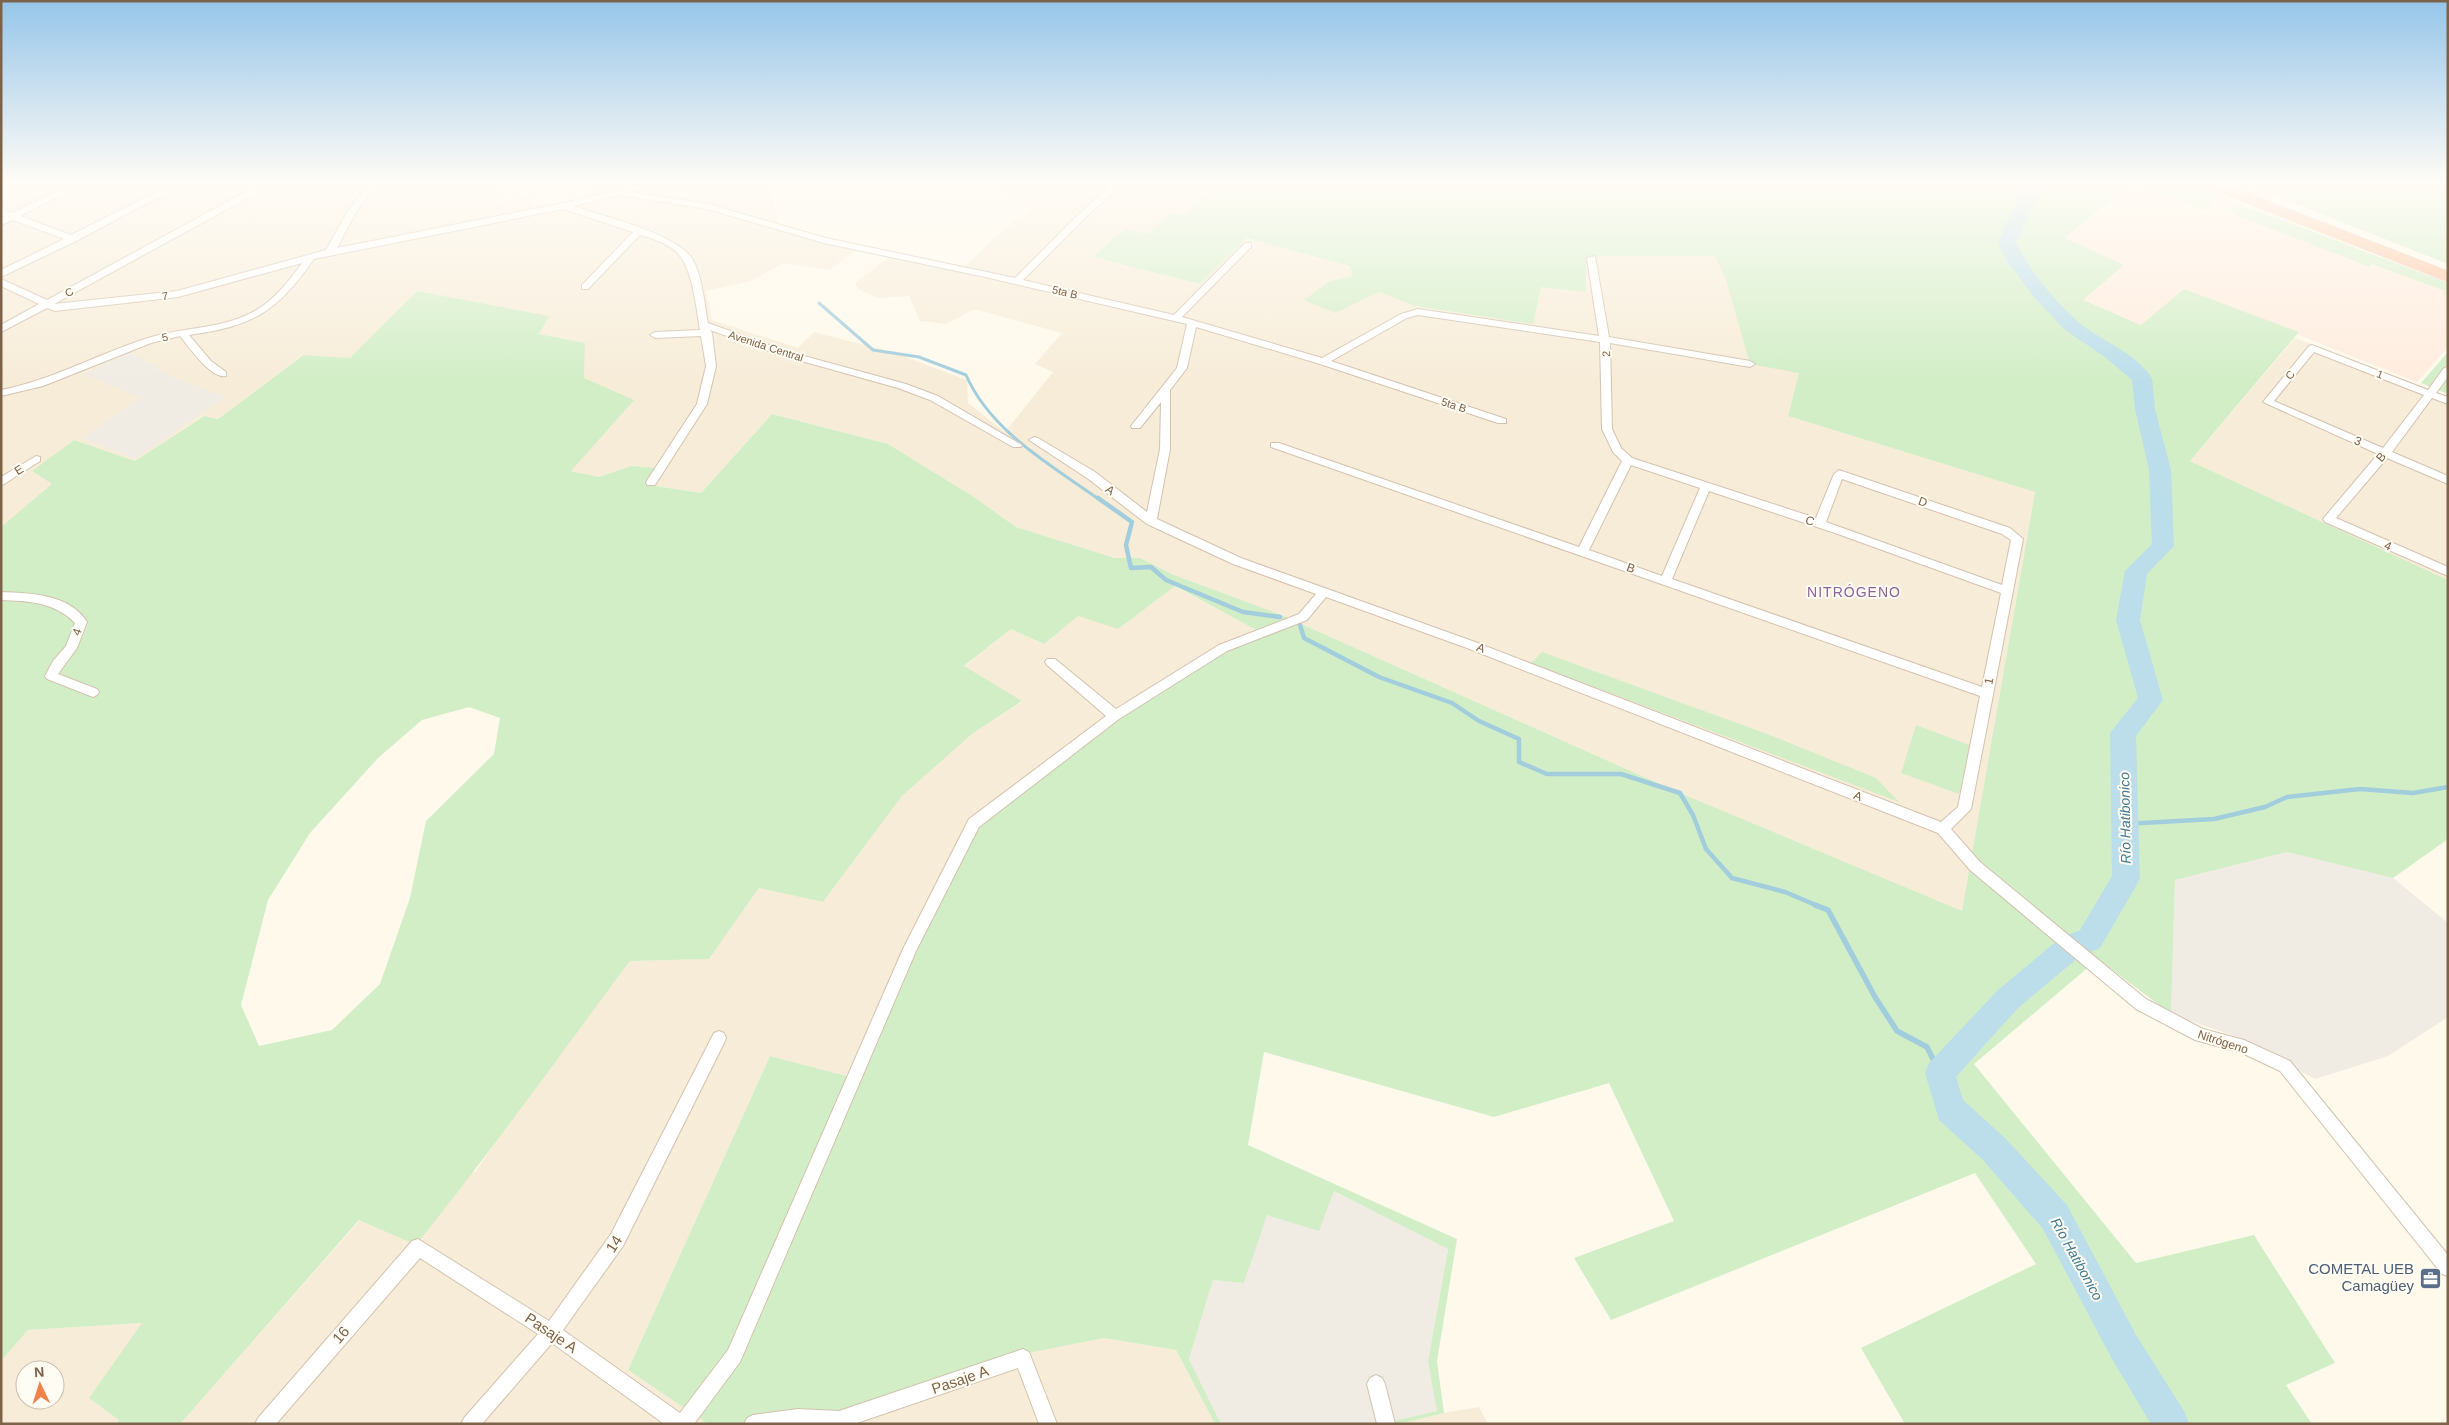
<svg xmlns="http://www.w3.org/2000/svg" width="2449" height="1425" font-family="Arial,sans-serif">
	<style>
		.residential { fill: #f7ecd8; fill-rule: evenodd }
		.commercial { fill: #ffecde }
		.industrial { fill: #f0ebe3 }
		.green { fill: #d2eec7; fill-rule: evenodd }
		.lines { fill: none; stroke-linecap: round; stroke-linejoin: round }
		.stream-far2 { stroke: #a2cddd; stroke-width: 3 }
		.stream-far1 { stroke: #a2cddd; stroke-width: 4.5 }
		.stream { stroke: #a2cddd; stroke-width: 5.5 }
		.river { fill: #bcdeea; fill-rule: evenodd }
		.street-casing { stroke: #d3c2ae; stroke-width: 2 }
		.highway-casing { stroke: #ddd6d0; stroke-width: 1 }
		.street { fill: #fff; fill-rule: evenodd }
		.highway { fill: #fcc29e; fill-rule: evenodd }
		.labels { text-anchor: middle; stroke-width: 4; stroke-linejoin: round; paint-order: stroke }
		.far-street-label { font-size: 11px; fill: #7d624a; stroke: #fffcf3 }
		.street-label { font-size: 12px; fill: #7d624a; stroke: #fffcf3 }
		.neighbourhood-label { font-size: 14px; letter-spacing: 1px; fill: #8c6398; stroke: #fffcf3 }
		.water-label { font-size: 14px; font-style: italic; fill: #417a91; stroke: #fffcf3 }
		.near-street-label { font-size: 15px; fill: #7d624a; stroke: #fffcf3 }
		.near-service-label { font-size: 15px; fill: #4e5e75; stroke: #fffcf3; text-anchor: end }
	</style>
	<rect width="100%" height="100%" fill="#fef9eb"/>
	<g class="residential">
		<polygon points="1,181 498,181 498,202 530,197 534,207 592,197 589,184 605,181 766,181 781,227 858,249 829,270 783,263 751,281 706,291 712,320 798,348 814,332 895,353 967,380 968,403 1005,432 1053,372 1035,364 1062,333 974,309 946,324 920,321 909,296 878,298 858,289 855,283 893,254 962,269 995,237 1036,204 977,181 1185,181 1211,188 1184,215 1169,213 1148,234 1124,229 1093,257 1200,284 1247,238 1350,265 1353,276 1330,281 1335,313 1379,292 1415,306 1533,324 1541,287 1587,256 1715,256 1726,280 1799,373 1788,416 2035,492 1962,912 1680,793 1277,613 1174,575 1140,558 1115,558 1016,527 974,497 888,444 772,414 701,493 648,485 631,466 599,477 571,471 584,378 585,343 539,334 548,316 417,291 350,358 302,355 218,419 203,416 135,461 74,440 32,471 53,484 1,527"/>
		<polygon points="2295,338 2448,396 2448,580 2190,461"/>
		<polygon points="1174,586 1258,631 858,1079 770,1056 628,1370 708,1424 180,1424 360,1220 476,1171 504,1129 630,961 709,959 759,888 823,902 902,796 972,734 1022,702 964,667 1011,629 1044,644 1077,616 1118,628"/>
		<path d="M 143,1323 L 89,1398 L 119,1420 L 117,1424 L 1,1424 L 1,1361 L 28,1330 ZM 25,1370 L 55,1370 L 55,1400 L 25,1400 Z"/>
		<polygon points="1104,1338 1176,1350 1215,1424 767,1424 1009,1357"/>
		<polygon points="1479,1407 1488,1424 1399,1424 1444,1413"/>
	</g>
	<polygon class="commercial" points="2132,183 2206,211 2217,195 2448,283 2448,347 2417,382 2184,289 2142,325 2082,300 2065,239"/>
	<g class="industrial">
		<polygon points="130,352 171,376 225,397 135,459 83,438 140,398 84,374"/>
		<polygon points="2287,852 2393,878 2448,923 2448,1017 2388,1056 2315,1079 2240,1038 2171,1014 2175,880"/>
		<polygon points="1334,1191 1448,1248 1428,1361 1438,1411 1381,1424 1221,1424 1189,1359 1213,1280 1244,1283 1266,1215"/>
	</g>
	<g class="green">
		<path d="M 1185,181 L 2180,181 L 2217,195 L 2206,211 L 2132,183 L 2065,238 L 2124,265 L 2083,300 L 2141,325 L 2184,289 L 2299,332 L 2190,461 L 2448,580 L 2448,839 L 2393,878 L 2287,852 L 2175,880 L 2171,1014 L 2098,959 L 1974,1064 L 2136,1263 L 2254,1235 L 2335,1363 L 2286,1385 L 2312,1424 L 1905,1424 L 1861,1348 L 2036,1264 L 1975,1173 L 1611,1320 L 1574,1258 L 1674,1221 L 1609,1083 L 1494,1117 L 1264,1052 L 1248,1145 L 1457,1239 L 1437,1361 L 1444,1413 L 1399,1424 L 1381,1424 L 1437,1411 L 1428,1361 L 1448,1249 L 1334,1191 L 1319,1231 L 1267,1215 L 1244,1283 L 1213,1280 L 1189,1359 L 1221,1424 L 1215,1424 L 1176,1350 L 1104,1338 L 1009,1357 L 852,1417 L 767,1424 L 708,1424 L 628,1370 L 770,1056 L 858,1079 L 974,828 L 1115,716 L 1258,631 L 1175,586 L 1118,629 L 1078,616 L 1044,644 L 1011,629 L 964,666 L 1022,701 L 972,734 L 902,796 L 823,902 L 759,888 L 709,959 L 630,961 C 559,1056 490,1153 416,1245 L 359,1220 L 180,1424 L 117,1424 L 119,1420 L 89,1398 L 142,1323 L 28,1330 L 1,1361 L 1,527 L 52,484 L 32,471 L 74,440 L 135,461 L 204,416 L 218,419 L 303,355 L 350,358 L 417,291 L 549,316 L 539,334 L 585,343 L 584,378 L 634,400 L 571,471 L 599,477 L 631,466 L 656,468 L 649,485 L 701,493 L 772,414 L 888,444 L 974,497 L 1016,527 L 1115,558 L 1140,558 L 1174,575 L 1277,613 L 1680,793 L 1962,911 L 2035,492 L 1788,416 L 1799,373 L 1750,364 L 1726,280 L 1715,256 L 1587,256 L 1585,292 L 1541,287 L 1533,324 L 1415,306 L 1379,292 L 1335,313 L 1304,300 L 1330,281 L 1353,276 L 1350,266 L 1247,238 L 1200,284 L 1093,257 L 1125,228 L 1148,234 L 1169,213 L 1184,215 L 1210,189 ZM 469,707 L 500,718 L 494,754 L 426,821 L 410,898 L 380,984 L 332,1030 L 259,1046 L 241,1005 L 268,900 L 310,833 L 378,758 L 422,720 Z"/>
		<polygon points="2238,181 2448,181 2448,264"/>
		<polygon points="2238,205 2245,206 2448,283 2448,296 2443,294 2445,291 2372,264 2370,267 2240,217 2229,211 2232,207"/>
		<polygon points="2448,352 2448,394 2421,383"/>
		<polygon points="1542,652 1770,735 1876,778 1899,802 1531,663"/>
		<polygon points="1916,725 1972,746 1959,794 1901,773"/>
	</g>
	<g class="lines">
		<path class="stream-far2" d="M 819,303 L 873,350 L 919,357 L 966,375 C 991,432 1051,465 1100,500"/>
		<g class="stream-far1">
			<polyline points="1098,498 1132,522 1126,545 1131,568 1151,567 1166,580 1243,612 1280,617"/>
			<polyline points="1300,625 1304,638 1379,677 1452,703 1479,721 1519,739 1519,762 1547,774 1621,774 1680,793 1693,815 1706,849 1732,878 1785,892 1818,906"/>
			<polyline points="2124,824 2214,819 2265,807 2287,797 2360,789 2413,793 2448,787"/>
		</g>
		<polyline class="stream" points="1815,905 1828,910 1875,997 1897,1031 1927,1047 1940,1073"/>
		<path class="river" d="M 2027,181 L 2045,181 L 2016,243 C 2031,272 2054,300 2078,322 C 2101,341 2135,352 2152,378 L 2155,409 L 2171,470 L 2174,546 L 2147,574 L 2140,620 L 2163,700 L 2136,736 L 2140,878 L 2136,886 L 2100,948 L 2079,957 L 2018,1008 L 1956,1077 L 1963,1100 L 2005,1138 L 2067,1205 L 2136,1335 L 2184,1411 L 2189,1424 L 2151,1424 L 2112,1359 L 2043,1229 L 1983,1160 L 1939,1120 L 1925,1073 L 1929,1063 L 1998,990 L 2059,939 L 2080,930 L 2112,876 L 2110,733 L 2138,698 L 2116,620 L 2125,571 L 2152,544 L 2149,470 L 2135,409 L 2132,380 L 2105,357 L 2065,330 L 2033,296 L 2008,262 L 1998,243 Z"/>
		<defs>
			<g id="street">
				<polygon points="78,181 89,181 20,216 71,235 178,181 189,181 76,241 1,277 1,270 64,239 13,220 1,225 1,218 5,217 1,215 1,209 12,213"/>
				<path d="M 261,181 L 271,181 L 253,195 L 54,304 L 177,291 L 326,250 L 349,209 L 372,181 L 380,181 L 357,210 L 337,248 L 563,203 L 656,181 L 671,181 L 632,192 L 708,204 L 826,238 L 1015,278 L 1082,211 L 1109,188 L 1095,181 L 1107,181 L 1119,187 L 1088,215 L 1023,280 L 1174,315 L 1245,243 L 1251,243 L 1251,247 L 1182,317 L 1322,358 L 1401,314 L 1418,309 L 1599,336 L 1587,258 L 1595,256 L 1609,337 L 1750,361 L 1755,364 L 1750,367 L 1610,343 L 1612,429 L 1621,448 L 1632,458 L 1816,518 L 1834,474 L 1839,470 L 2010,528 L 2023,539 L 1971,809 L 1951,829 L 1980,862 L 2146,999 L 2203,1029 L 2244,1040 L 2290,1061 L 2448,1255 L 2448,1276 L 2442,1274 L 2280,1071 L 2242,1053 L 2195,1040 L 2136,1009 L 1970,870 L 1938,833 L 1467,648 L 1326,597 L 1307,620 L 1227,651 L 1119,719 L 979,827 L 916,951 L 740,1362 L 694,1424 L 664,1424 L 660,1421 L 552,1343 L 482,1424 L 461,1424 L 464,1418 L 538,1334 L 420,1258 L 276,1424 L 255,1424 L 258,1418 L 412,1241 L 418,1239 L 549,1321 L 611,1234 L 714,1033 L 719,1031 L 724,1033 L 726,1038 L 724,1043 L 623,1246 L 563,1330 L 680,1413 L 728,1350 L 903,949 L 969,819 L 1106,716 L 1047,665 L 1045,662 L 1047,659 L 1055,659 L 1116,709 L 1219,645 L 1299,614 L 1316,594 L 1233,564 L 1147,524 L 1087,478 L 1029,440 L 1034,437 L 1038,438 L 1095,472 L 1147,512 L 1160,449 L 1161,402 L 1140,428 L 1132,428 L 1131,426 L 1177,368 L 1187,324 L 985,277 L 824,243 L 707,209 L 619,195 L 573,206 C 604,217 677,233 693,260 C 703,279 704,303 708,323 L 786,351 L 906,384 L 938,396 L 1022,445 L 1021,447 L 1013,447 L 930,400 L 898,388 L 780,355 L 710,330 L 712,333 L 716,366 L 707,404 L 655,485 L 647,485 L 646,482 L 697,404 L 706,366 L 701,336 L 655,338 L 650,335 L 655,332 L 700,330 C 696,308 693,263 673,249 C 663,242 652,238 640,235 L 588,289 L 582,289 L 582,285 L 633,232 L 563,209 L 314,259 C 276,313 253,326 189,335 L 211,361 L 226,372 L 226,376 C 211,379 189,347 180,336 L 151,343 L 43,386 L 1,396 L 1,390 C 52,380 96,355 145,339 C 179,327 218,330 251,313 C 273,302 288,282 302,263 L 178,297 L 55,311 L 47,308 L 1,332 L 1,325 L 39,304 L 1,286 L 1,279 L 47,300 L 247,191 ZM 1418,315 L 1600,342 L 1602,429 L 1613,452 L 1622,461 L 1579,547 L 1279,443 L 1271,443 L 1271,447 L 1980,696 L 1958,807 L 1941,822 L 1475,642 L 1241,558 L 1157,519 L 1170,449 L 1170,390 L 1187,368 L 1196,327 L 1320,364 L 1498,423 L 1506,423 L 1506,419 L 1331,361 L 1407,318 ZM 1631,465 L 1700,488 L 1662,576 L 1589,550 ZM 1842,479 L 2002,534 L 2011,540 L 2002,585 L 1826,522 ZM 1709,491 L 1835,533 L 2001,593 L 1982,687 L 1672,579 Z"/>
				<path d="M 2312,345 L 2428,390 L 2444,368 L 2448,367 L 2448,377 L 2436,393 L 2448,397 L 2448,404 L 2432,398 L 2392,452 L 2448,476 L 2448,484 L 2387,458 L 2336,518 L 2448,567 L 2448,576 L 2325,522 L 2323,519 L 2378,454 L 2263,402 L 2309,346 ZM 2314,352 L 2424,395 L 2383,448 L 2274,401 Z"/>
				<polygon points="36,456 40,457 40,461 1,486 1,477"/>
				<path d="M 1,592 C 30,593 70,594 87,622 L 77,648 L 58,674 L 97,689 L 99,692 L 97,695 L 93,697 L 47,679 L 45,676 L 53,661 L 66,646 L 75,623 C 55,602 28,601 1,600 Z"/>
				<polygon points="1023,1349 1029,1352 1057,1424 1039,1424 1018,1368 854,1424 744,1424 747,1418 753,1415 798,1409 839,1411"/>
				<polygon points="1376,1375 1382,1378 1385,1384 1395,1424 1377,1424 1367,1384 1370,1378"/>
			</g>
			<polygon id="highway" points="2195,181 2217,181 2448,271 2448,282 2197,184"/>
		</defs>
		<use href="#street" class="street-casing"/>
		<use href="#highway" class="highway-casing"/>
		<use href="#street" class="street"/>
		<use href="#highway" class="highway"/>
	</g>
	<linearGradient id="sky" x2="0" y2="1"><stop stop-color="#96c5e9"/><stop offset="0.48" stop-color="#fffcf6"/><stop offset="1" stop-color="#fffcf6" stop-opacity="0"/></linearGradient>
	<rect width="2449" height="380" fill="url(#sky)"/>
	<defs>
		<symbol id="office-square" viewBox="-11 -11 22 22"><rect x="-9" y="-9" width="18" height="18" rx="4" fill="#5c6f8a" stroke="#fffcf3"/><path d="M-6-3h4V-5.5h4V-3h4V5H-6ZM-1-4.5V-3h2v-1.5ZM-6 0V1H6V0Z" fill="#fff"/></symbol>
	</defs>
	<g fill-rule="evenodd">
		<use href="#office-square" x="2418" y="1266" width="25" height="25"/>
	</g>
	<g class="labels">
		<g class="far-street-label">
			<text transform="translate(69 292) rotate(-29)" y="4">C</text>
			<text transform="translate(1065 292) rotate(13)" y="4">5ta B</text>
			<text transform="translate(165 296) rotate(-7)" y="4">7</text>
			<text transform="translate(165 337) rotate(-12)" y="4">5</text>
			<text transform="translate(766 346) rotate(18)" y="4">Avenida Central</text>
			<text transform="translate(1606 354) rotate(-93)" y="4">2</text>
			<text transform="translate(2380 374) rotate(21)" y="4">1</text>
			<text transform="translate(2290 375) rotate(-51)" y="4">C</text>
			<text transform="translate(1454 405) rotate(18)" y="4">5ta B</text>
		</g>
		<g class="street-label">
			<text transform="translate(2358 441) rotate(23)" y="4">3</text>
			<text transform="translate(2381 457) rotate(-50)" y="4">B</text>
			<text transform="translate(19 470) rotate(-33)" y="4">E</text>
			<text transform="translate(1110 490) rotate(36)" y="4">A</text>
			<text transform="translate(1923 502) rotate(19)" y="4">D</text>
			<text transform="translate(1810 521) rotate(19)" y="4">C</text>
			<text transform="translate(2388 546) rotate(24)" y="4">4</text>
			<text transform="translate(1631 568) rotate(20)" y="4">B</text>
			<text transform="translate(77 632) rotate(-69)" y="4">4</text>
			<text transform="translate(1481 648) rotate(21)" y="4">A</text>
			<text transform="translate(1989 681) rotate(-80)" y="4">1</text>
			<text transform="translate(1858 796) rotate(21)" y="4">A</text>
			<text transform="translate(2223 1042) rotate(18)" y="4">Nitrógeno</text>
		</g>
		<g class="neighbourhood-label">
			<text x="1854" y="597">NITRÓGENO</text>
		</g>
		<g class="water-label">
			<text transform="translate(2125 818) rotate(-91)" y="5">Río Hatibonico</text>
			<text transform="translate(2077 1259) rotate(61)" y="5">Río Hatibonico</text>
		</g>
		<g class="near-street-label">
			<text transform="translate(614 1244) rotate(-57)" y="5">14</text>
			<text transform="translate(551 1333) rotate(34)" y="5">Pasaje A</text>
			<text transform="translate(341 1335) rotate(-49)" y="5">16</text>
			<text transform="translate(960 1380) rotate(-19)" y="5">Pasaje A</text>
		</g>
		<g class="near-service-label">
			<text x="2414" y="1274">COMETAL UEB<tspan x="2414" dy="17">Camagüey</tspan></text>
		</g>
	</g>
	<rect width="2449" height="1425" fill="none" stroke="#7d624a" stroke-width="5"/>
	<g transform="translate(40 1385) rotate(356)"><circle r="24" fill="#fffcf3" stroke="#cbbeaf"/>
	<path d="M0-4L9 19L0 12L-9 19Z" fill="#f08148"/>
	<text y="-8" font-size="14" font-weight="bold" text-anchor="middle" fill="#7d624a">N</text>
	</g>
</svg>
